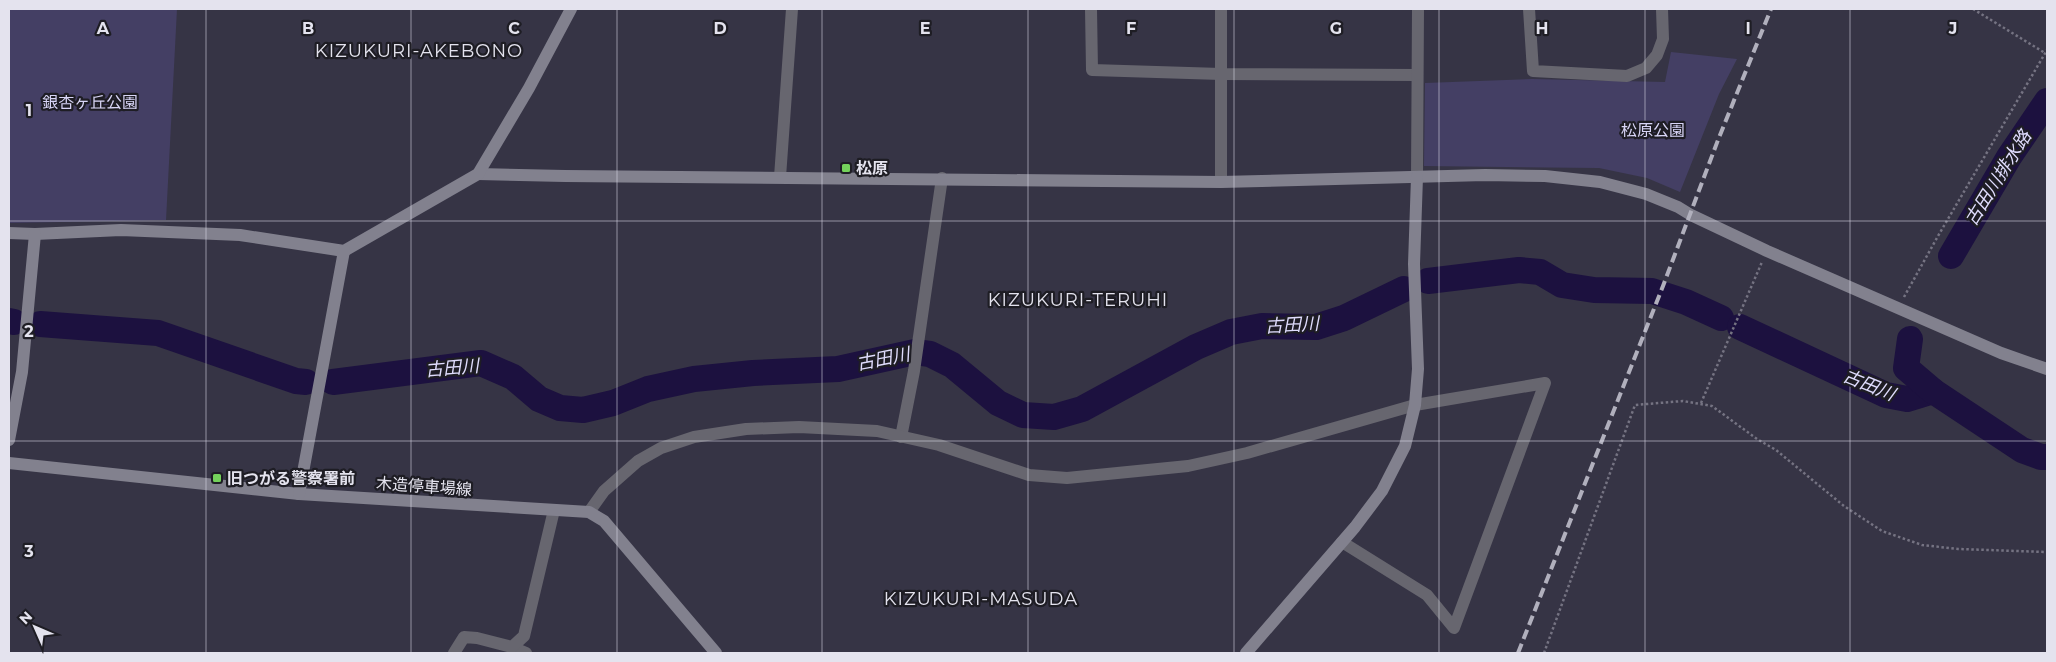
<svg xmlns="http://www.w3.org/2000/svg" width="2056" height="662" font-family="Montserrat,'Noto Sans JP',sans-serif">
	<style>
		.green { fill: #443f64 }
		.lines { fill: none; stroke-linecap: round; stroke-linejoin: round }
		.river { stroke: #1c113f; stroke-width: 26 }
		.path { stroke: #757382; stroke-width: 2.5; stroke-dasharray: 2.5 2.5; stroke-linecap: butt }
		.street { stroke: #67666f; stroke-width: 12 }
		.secondary { stroke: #82818e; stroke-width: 12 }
		.rail { stroke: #b1b0bd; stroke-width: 4; stroke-dasharray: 10 5; stroke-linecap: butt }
		.grid { fill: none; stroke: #e4e3ee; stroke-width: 1; stroke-opacity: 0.55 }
		.poi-dot { fill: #74d25b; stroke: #1e1d24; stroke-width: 2 }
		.labels { text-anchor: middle; stroke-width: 4.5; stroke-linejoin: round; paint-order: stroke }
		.park-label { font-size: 16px; fill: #d8d5f6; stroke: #1e1d24 }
		.poi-label { font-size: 16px; font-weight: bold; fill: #e4e3ee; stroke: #1e1d24; text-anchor: start }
		.street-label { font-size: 16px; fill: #e4e3ee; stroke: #1e1d24 }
		.neighbourhood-label { font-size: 18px; letter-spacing: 1px; fill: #e4e3ee; stroke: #1e1d24 }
		.water-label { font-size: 18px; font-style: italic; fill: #dfdcfd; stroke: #1e1d24 }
		.grid-label { font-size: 16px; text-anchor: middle; font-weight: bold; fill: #e4e3ee; stroke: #1e1d24; stroke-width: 4.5; stroke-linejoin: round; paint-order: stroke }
	</style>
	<rect width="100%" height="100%" fill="#363445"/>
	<g class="green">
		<polygon points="9,9 177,9 166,220 9,223"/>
		<polygon points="1671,52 1737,59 1719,94 1680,192 1647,178 1599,168 1424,166 1425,83 1532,79 1665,82"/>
	</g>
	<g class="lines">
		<g class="river">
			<polyline points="1951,256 2009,157 2047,101"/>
			<polyline points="1428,281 1519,270 1540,272 1562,285 1594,290 1652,291 1686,302 1721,318"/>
			<polyline points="9,321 14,322"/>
			<polyline points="40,324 158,333 296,381 306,382"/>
			<polyline points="1740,327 1886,395 1907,399 1933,391"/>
			<polyline points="1910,339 1906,368 1933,391 2022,450 2041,457 2047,457"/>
			<polyline points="333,382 481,363 513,377 539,399 560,408 583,410 613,403 648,389 694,379 753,373 838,369 915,352 930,354 952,365 998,403 1023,415 1054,417 1082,409 1196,347 1231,332 1262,326 1316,327 1344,318 1404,289"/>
		</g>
		<g class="path">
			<polyline points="1973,9 2045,53"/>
			<polyline points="1904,297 1938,236 2047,50"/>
			<polyline points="1701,403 1762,262"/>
			<polyline points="1544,653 1635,405 1683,401 1712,406 1757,439 1776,450 1844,506 1882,531 1922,545 1958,549 2047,552"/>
		</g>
		<g class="street">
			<polyline points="1091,9 1092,70 1221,74 1417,75"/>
			<polyline points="1221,9 1221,182"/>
			<polyline points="1529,9 1533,71 1627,76 1646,68 1657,55 1663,39 1662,9"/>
			<polyline points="780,177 792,9"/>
			<polyline points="1417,177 1418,9"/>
			<polyline points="901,437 914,371 942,178"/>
			<polyline points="589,512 604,491 638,461 661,448 694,437 746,429 799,427 877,431 939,445 1029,475 1067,478 1188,466 1247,453 1415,405 1545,383 1454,628 1427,595 1342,542"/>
			<polyline points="512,647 526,653"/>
			<polyline points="454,653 464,637 477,638 512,647 524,636 554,510"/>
		</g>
		<g class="secondary">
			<polyline points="478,174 565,176 1221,182 1485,175 1545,176 1600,182 1646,194 1678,207 1691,215 1767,251 2001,353 2047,369"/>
			<polyline points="9,233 35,234 121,230 240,235 344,251 478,174 529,88 571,9"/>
			<polyline points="9,440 22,372 35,234"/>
			<polyline points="9,463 299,494 589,512 604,521 716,653"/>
			<polyline points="299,494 344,251"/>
			<polyline points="1246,653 1355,527 1382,491 1405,446 1415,405 1418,369 1414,264 1417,177"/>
		</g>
		<polyline class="rail" points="1518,653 1663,286 1718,140 1771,9"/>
	</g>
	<path class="grid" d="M 206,9 L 206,653M 411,9 L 411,653M 617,9 L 617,653M 822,9 L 822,653M 1028,9 L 1028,653M 1234,9 L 1234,653M 1439,9 L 1439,653M 1645,9 L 1645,653M 1850,9 L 1850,653M 9,221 L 2047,221M 9,441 L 2047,441"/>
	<g class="poi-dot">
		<rect x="841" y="163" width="10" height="10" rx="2.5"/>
		<rect x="212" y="473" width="10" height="10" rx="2.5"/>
	</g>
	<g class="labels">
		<g class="park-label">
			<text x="90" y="108">銀杏ヶ丘公園</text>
			<text x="1653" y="136">松原公園</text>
		</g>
		<g class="poi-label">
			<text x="856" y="174">松原</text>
			<text x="227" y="484">旧つがる警察署前</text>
		</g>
		<g class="street-label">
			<text transform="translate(424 486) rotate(4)" y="6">木造停車場線</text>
		</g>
		<g class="neighbourhood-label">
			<text x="419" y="57">KIZUKURI-AKEBONO</text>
			<text x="1078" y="306">KIZUKURI-TERUHI</text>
			<text x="981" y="605">KIZUKURI-MASUDA</text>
		</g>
		<g class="water-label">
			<text transform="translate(1998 178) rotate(-58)" y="6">古田川排水路</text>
			<text transform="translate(1292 325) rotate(-3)" y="6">古田川</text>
			<text transform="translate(883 359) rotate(-11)" y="6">古田川</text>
			<text transform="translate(452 368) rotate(-5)" y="6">古田川</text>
			<text transform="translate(1869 385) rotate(22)" y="6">古田川</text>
		</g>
	</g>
	<g class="grid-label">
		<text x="103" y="34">A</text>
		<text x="308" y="34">B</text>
		<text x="514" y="34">C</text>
		<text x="720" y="34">D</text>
		<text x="925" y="34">E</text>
		<text x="1131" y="34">F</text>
		<text x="1336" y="34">G</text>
		<text x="1542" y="34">H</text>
		<text x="1748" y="34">I</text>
		<text x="1953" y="34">J</text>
		<text x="29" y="116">1</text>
		<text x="29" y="337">2</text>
		<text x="29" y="557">3</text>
	</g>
	<rect width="2056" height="662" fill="none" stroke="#e4e3ee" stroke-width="20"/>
	<g transform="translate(35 627) rotate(315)" stroke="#1e1d24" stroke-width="4" paint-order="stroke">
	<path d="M0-4L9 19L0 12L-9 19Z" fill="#e4e3ee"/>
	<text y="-8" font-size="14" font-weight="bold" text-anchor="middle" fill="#e4e3ee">N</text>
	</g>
</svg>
